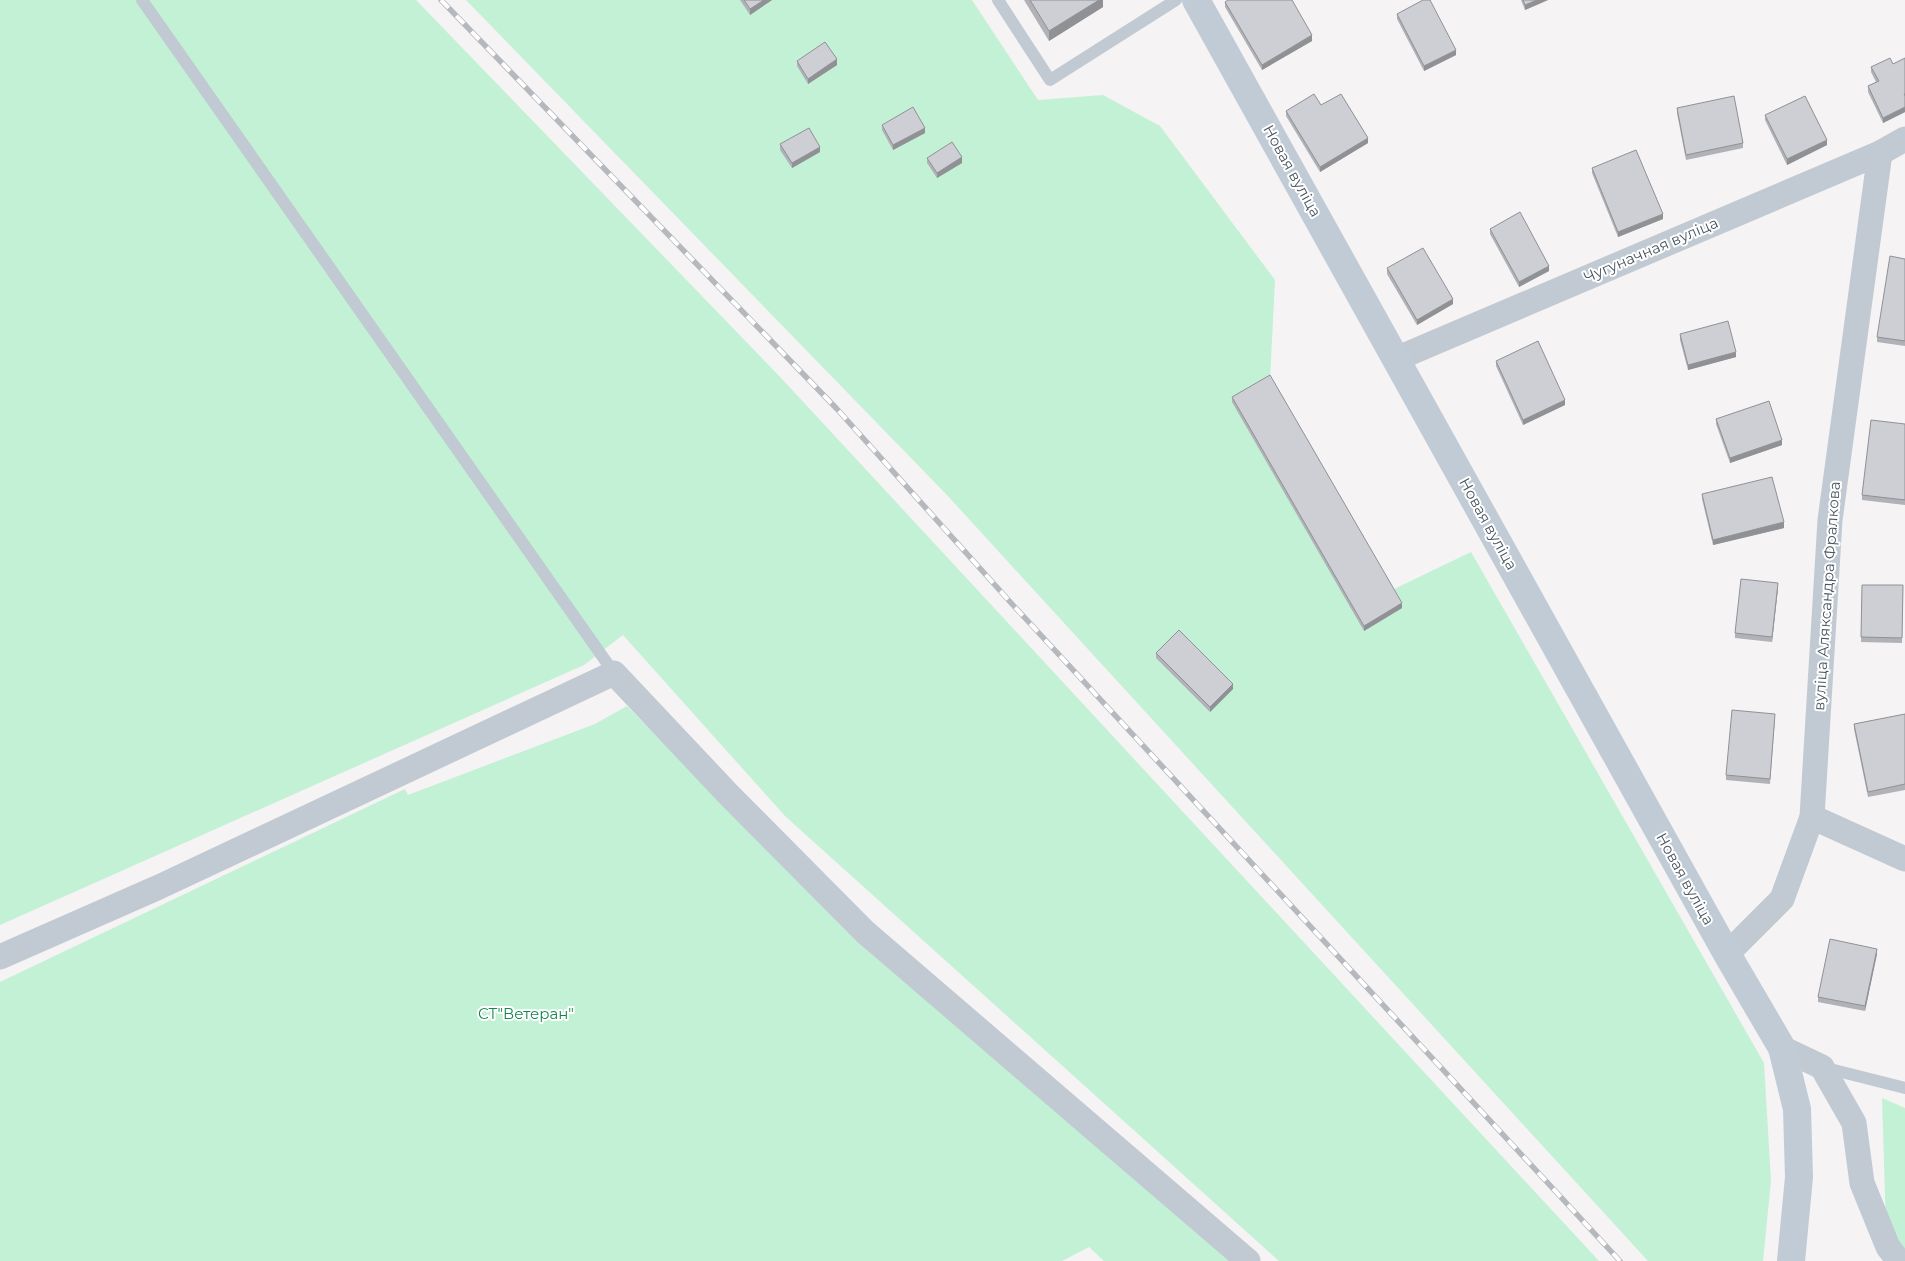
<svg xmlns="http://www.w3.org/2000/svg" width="1905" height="1261" font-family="Montserrat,sans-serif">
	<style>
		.green { fill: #c3f1d5 }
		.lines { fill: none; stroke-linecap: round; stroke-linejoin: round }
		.lane { stroke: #c1cad2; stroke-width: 12 }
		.street { stroke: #c1cad2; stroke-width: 25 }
		.secondary { stroke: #c1cbd6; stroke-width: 28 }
		.rail-casing { stroke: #b5b8bd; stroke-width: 5.5 }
		.rail { stroke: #fff; stroke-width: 4; stroke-dasharray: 11; stroke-linecap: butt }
		.wall { fill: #b0b2b7 }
		.shaded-wall { fill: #909195 }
		.building { fill: #cdcfd5; stroke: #909195 }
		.labels { text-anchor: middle; stroke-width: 4; stroke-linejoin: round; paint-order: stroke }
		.street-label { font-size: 15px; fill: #4a5661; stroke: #fff }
		.park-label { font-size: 15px; fill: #17864f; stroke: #fff }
	</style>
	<rect width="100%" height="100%" fill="#f5f3f3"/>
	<g class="green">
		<polygon points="0,0 416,0 782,379 1599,1261 1279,1261 785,816 623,635 584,665 0,925"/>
		<polygon points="466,0 972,0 1038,100 1103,95 1160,126 1275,280 1270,380 1392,590 1471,552 1764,1063 1771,1181 1763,1261 1648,1261 946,494"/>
		<polygon points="627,706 860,944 1231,1261 1104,1261 1089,1247 1062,1261 0,1261 0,982 405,789 408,795 595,724"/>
		<polygon points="1882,1098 1905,1108 1905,1251 1886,1228"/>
	</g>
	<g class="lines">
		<g class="lane">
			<polyline points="142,0 614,673"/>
			<polyline points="998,0 1050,80 1176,0"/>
			<polyline points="1822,1067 1905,1088"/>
		</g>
		<g class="street">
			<polyline points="1396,359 1880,153 1905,139"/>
			<polyline points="1812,817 1905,859"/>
			<polyline points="1727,954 1782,899 1812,817 1830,520 1880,153"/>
			<polyline points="0,957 159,887 614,673 728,794 865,932 1248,1261"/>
			<polyline points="1782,1048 1822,1067 1854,1123 1862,1183 1888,1247 1899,1261"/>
		</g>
		<polyline class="secondary" points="1196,0 1727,954 1782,1048 1797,1109 1799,1177 1791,1261"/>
		<defs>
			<polyline id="rail" points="441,0 837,409 1012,604 1620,1261"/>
		</defs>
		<use href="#rail" class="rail-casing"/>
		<use href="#rail" class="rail"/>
	</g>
	<g class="wall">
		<polygon points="740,0 772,0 750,15"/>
		<polygon points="1024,0 1103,0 1103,7 1049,41"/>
		<polygon points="1521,0 1548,0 1525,10"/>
		<polygon points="1225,2 1312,41 1262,70 1225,7"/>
		<polygon points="1397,14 1456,55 1424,71 1397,19"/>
		<polygon points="1905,58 1905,112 1883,123 1868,92 1868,86 1876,82 1871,72 1871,67 1893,64"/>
		<polygon points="797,61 837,65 808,84 797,66"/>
		<polygon points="1321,105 1368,143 1320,172 1286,116 1286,111"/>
		<polygon points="1677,108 1743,143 1743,148 1686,160 1677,113"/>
		<polygon points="1765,115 1827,145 1787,165 1765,120"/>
		<polygon points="882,125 925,133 893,150 882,130"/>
		<polygon points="780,144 820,152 792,168 780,150"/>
		<polygon points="927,158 962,163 937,178 927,163"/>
		<polygon points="1592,168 1663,219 1618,237 1592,173"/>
		<polygon points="1490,229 1549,271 1519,287 1490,234"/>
		<polygon points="1905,259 1905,346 1877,342 1877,337"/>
		<polygon points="1387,268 1453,304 1417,325 1387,274"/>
		<polygon points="1680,334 1736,357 1688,370 1680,340"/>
		<polygon points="1496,361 1565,405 1523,425 1496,366"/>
		<polygon points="1232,397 1402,608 1364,631 1232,402"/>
		<polygon points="1716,419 1782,445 1730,463 1716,424"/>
		<polygon points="1905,424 1905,505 1862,500 1862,495"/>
		<polygon points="1702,494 1784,528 1713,545 1702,499"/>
		<polygon points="1862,585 1903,585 1902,643 1861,642"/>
		<polygon points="1778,588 1772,642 1735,638 1735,633"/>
		<polygon points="1156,653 1233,689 1210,712 1156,658"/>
		<polygon points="1905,714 1905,790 1868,797 1854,729 1854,724"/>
		<polygon points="1775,719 1770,784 1726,780 1726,775"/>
		<polygon points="1877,954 1865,1011 1818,1002 1818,997"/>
	</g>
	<g class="shaded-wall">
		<polygon points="764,0 772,0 750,15 750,9"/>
		<polygon points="1099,0 1103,0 1103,7 1049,41 1049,31"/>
		<polygon points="1537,0 1548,0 1525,10 1525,5"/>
		<polygon points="1312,35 1312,41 1262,70 1262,65"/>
		<polygon points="1456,50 1456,55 1424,71 1424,66"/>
		<polygon points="837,59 837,65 808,84 808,79"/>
		<polygon points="1905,107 1905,112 1883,123 1883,118"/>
		<polygon points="925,128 925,133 893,150 893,145"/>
		<polygon points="1368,138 1368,143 1320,172 1320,167"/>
		<polygon points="1827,140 1827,145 1787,165 1787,159"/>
		<polygon points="820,147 820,152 792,168 792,163"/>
		<polygon points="962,157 962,163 937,178 937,173"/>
		<polygon points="1663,214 1663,219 1618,237 1618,232"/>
		<polygon points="1549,266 1549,271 1519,287 1519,282"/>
		<polygon points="1453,299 1453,304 1417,325 1417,320"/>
		<polygon points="1736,352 1736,357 1688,370 1688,365"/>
		<polygon points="1565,400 1565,405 1523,425 1523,420"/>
		<polygon points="1782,440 1782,445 1730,463 1730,458"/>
		<polygon points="1784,522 1784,528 1713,545 1713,540"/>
		<polygon points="1778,583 1778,588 1772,642 1772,637"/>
		<polygon points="1402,603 1402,608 1364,631 1364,626"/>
		<polygon points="1233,684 1233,689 1210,712 1210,707"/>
		<polygon points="1877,949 1877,954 1865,1011 1865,1006"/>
	</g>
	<g class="building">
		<polygon points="744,0 764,0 750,9"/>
		<polygon points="1030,0 1099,0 1049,31"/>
		<polygon points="1228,0 1292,0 1312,35 1262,65 1225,2"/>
		<polygon points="1423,0 1430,0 1456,50 1424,66 1397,14"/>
		<polygon points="1523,0 1537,0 1525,5"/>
		<polygon points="825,42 837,59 808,79 797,61"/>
		<polygon points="1890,58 1893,64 1905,58 1905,94 1904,94 1905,96 1905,107 1883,118 1868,86 1879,81 1871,67"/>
		<polygon points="1314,94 1321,105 1341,94 1368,138 1320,167 1286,111"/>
		<polygon points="1734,96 1743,143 1686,155 1677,108"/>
		<polygon points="1805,96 1827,140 1787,159 1765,115"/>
		<polygon points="913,107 925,128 893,145 882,125"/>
		<polygon points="809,128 820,147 792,163 780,144"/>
		<polygon points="952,142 962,157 937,173 927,158"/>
		<polygon points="1636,150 1663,214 1618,232 1592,168"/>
		<polygon points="1520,212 1549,266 1519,282 1490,229"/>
		<polygon points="1423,248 1453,299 1417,320 1387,268"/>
		<polygon points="1890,256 1905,259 1905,341 1877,337"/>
		<polygon points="1728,321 1736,352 1688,365 1680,334"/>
		<polygon points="1538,341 1565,400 1523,420 1496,361"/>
		<polygon points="1270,375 1402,603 1364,626 1232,397"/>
		<polygon points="1769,401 1782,440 1730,458 1716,419"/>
		<polygon points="1871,420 1905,424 1905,500 1862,495"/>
		<polygon points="1772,477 1784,522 1713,540 1702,494"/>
		<polygon points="1741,579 1778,583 1772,637 1735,633"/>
		<polygon points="1862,585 1903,585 1902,638 1861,637"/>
		<polygon points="1179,630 1233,684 1210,707 1156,653"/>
		<polygon points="1732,710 1775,714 1770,779 1726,775"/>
		<polygon points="1905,714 1905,784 1868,792 1854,724"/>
		<polygon points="1830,939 1877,949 1865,1006 1818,997"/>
	</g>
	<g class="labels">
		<g class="street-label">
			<text transform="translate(1292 171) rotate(61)" y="5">Новая вуліца</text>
			<text transform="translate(1651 250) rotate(-23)" y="5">Чугуначная вуліца</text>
			<text transform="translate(1488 524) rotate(61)" y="5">Новая вуліца</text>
			<text transform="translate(1827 596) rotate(-86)" y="5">вуліца Аляксандра Фралкова</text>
			<text transform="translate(1685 879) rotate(61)" y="5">Новая вуліца</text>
		</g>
		<g class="park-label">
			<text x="526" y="1019">СТ"Ветеран"</text>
		</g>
	</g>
</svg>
